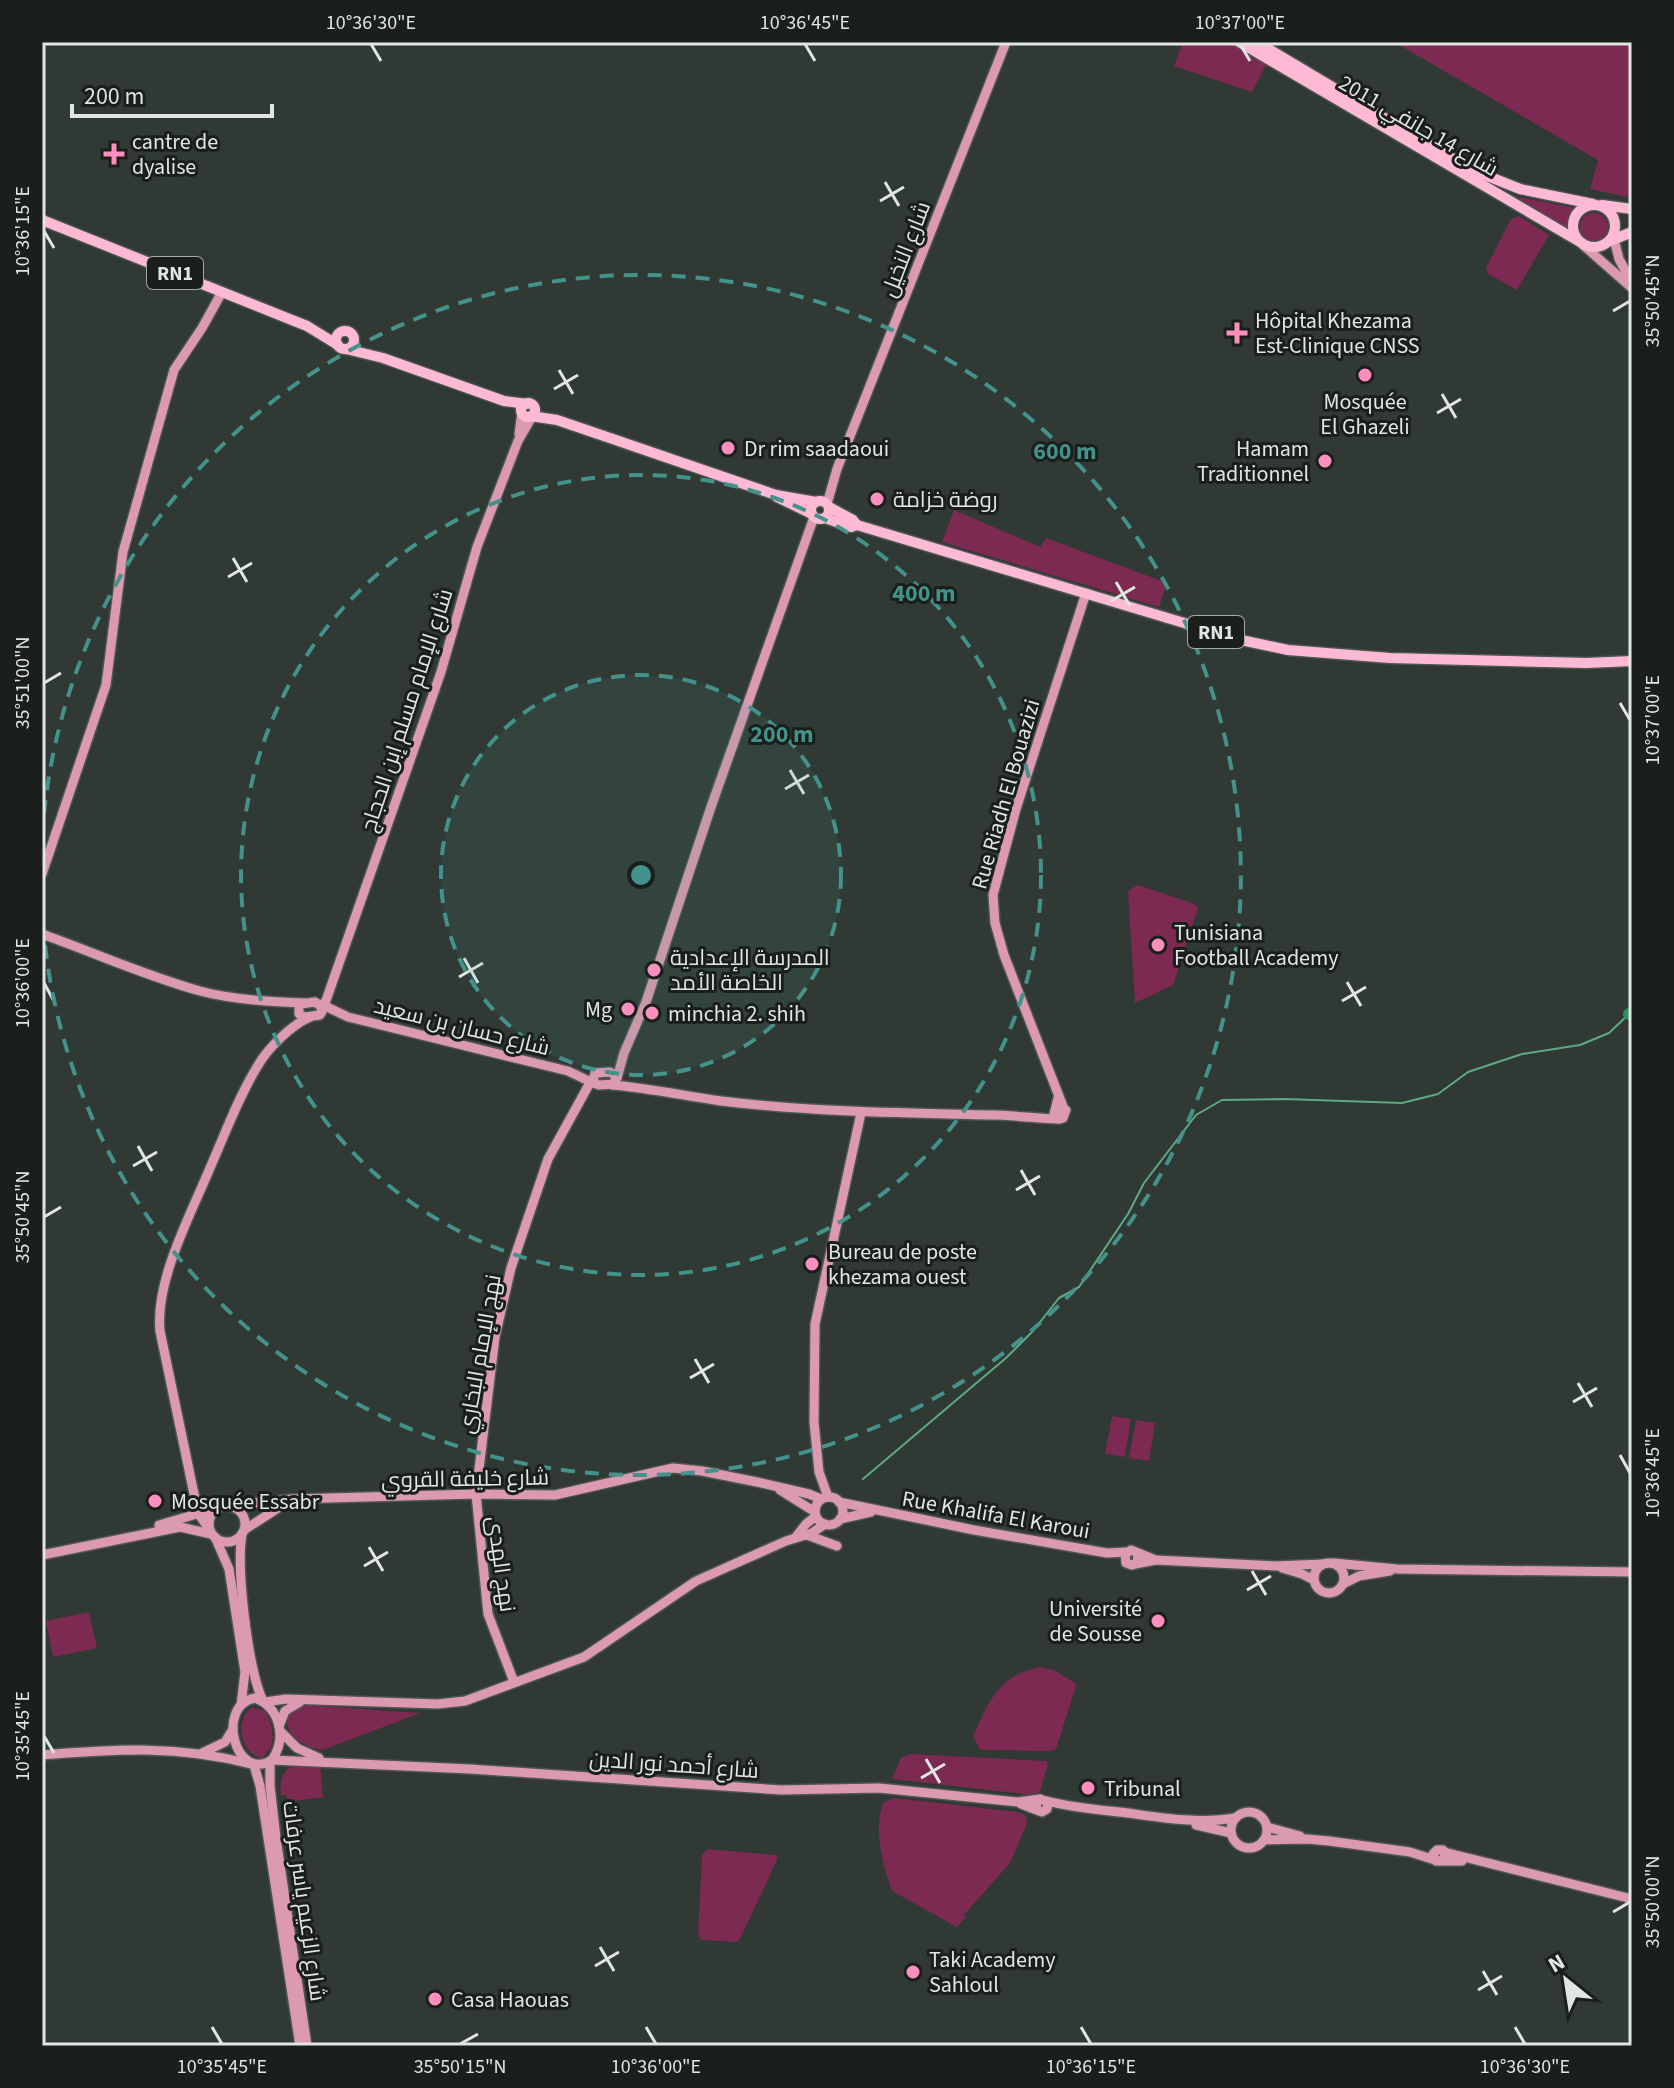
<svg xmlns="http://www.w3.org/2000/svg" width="1674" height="2088" font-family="'Source Sans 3',Cairo,sans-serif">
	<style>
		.green { fill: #7c2a51 }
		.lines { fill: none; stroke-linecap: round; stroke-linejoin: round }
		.stream { stroke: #5eaa84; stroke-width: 2 }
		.river { stroke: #26915b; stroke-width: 12 }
		.secondary-casing { stroke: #4c554f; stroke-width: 12 }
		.primary-casing { stroke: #4c554f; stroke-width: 13 }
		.secondary { stroke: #db99b2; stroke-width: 9 }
		.primary { stroke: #febad4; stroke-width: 10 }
		.ticks { fill: none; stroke: #e0e6e2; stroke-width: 3 }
		.ring { fill: none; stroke: #43928b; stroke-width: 4; stroke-dasharray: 14 10 }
		.poi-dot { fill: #fe8ebd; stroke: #1b1f1c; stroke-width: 3 }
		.labels { text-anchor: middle; stroke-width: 6; stroke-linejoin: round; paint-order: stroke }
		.shield { fill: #1b1f1c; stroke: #a5aaa7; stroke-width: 2 }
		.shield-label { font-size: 20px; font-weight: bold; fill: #e0e6e2 }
		.street-label { font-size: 22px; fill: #e0e6e2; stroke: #1b1f1c }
		.poi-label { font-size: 22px; fill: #e0e6e2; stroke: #1b1f1c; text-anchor: start }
		.centre { fill: #43928b; stroke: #1b1f1c; stroke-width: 4 }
		.ring-label { font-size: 24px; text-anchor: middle; font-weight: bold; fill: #43928b; stroke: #1b1f1c; stroke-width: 6; stroke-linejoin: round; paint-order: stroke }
		.neatline { fill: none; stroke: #e0e6e2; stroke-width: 3 }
		.ticks-label { font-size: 20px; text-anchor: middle; fill: #e0e6e2 }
	</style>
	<rect width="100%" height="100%" fill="#303933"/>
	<g class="green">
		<polygon points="1183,42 1230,42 1266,65 1252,92 1174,66"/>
		<polygon points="1394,42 1632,42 1632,190 1627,197 1590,189 1598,160"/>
		<polygon points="1513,196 1576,208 1569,218 1568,228"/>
		<circle cx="1594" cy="227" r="14"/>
		<polygon points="1519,216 1549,235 1517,290 1488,274 1486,268 1511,219"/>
		<polygon points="954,510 1040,547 1046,538 1167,583 1159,607 942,542"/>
		<polygon points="1138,885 1195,904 1198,908 1173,985 1135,1003 1128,891"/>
		<polygon points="1112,1416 1131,1419 1125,1457 1105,1454"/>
		<polygon points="1136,1420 1155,1423 1149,1461 1129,1458"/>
		<polygon points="89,1612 97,1648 53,1657 46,1621"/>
		<path d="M 1039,1667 L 1054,1670 L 1075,1683 L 1076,1686 L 1056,1749 L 1051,1751 L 980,1750 L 973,1736 C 990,1700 997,1677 1039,1667 Z"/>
		<polygon points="303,1705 420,1713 323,1750 311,1748 292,1737 287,1723 288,1715 297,1706"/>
		<path d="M 252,1707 L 265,1711 C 274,1727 278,1747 261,1758 C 240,1752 234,1720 252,1707 Z"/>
		<polygon points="910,1754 1046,1761 1048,1764 1040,1791 1034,1795 892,1779 901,1758"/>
		<path d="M 298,1764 L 320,1766 L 323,1797 L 288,1802 L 286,1795 L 281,1796 C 279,1780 282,1769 298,1764 Z"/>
		<path d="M 894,1798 L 1019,1812 L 1026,1816 L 1027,1823 L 1010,1863 L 964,1915 L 966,1917 L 957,1927 L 892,1891 C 883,1865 873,1830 883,1803 Z"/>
		<polygon points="707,1849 775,1855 778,1858 740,1939 736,1942 701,1940 698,1935 702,1855"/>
	</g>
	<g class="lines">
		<polyline class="stream" points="863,1479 1006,1358 1033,1331 1059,1298 1079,1287 1128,1214 1144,1183 1196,1115 1222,1100 1285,1099 1402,1103 1438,1094 1468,1072 1522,1054 1580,1045 1609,1033 1629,1014"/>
		<polyline class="river" points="1629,1014 1632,1013"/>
		<defs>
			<g id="secondary">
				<polyline points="1613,235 1619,259 1632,283"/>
				<polyline points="1583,245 1632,288"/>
				<polyline points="519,434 522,412"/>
				<polyline points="827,504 837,469 1006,42"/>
				<polyline points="42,874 106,685 123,552 174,370 202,328 222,292"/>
				<path d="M 42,934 C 95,953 146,976 200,991 C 233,1000 271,1002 305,1003"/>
				<polygon points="315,1002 322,1007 320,1015 305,1017 299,1014 299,1007 301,1004"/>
				<polyline points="321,1004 348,1017 568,1071 593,1083"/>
				<polyline points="322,1012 441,672 477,547 518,441 533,415"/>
				<polygon points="610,1072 616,1076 614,1084 599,1085 593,1083 595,1073"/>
				<polyline points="617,1078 624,1053 646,1002 711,807 814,517"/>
				<path d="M 612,1085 C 649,1088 685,1096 721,1101 C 812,1112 901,1113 992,1115 C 1015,1115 1037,1119 1059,1119"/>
				<polyline points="1057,1108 1066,1110 1063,1118 1058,1119 1054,1114 1058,1098"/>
				<polyline points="1064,1109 1004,955 995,923 993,895 1016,809 1086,593"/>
				<polyline points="780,1490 815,1512"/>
				<polyline points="828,1497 819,1472 814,1422 815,1324 861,1113"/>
				<circle cx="829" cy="1511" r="14"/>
				<polyline points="839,1502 974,1530 1107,1553 1127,1552"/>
				<polyline points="227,1506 292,1499 476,1494 555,1495 673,1468 702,1471 757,1482 809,1494 821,1499"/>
				<circle cx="227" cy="1524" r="18"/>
				<polyline points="840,1519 871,1512"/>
				<polyline points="159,1525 217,1508"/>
				<path d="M 209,1529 L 198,1513 L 160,1331 C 155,1280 191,1214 210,1168 C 225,1134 238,1098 257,1067 C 267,1049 291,1025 310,1017"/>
				<polyline points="244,1530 289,1501"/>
				<path d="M 242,1534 C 236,1569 248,1669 263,1701"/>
				<polyline points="807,1535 837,1546"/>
				<polyline points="215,1537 229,1569 245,1672 241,1705"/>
				<polyline points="795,1538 806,1524 816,1516"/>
				<polyline points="1138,1554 1137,1563 1132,1565 1126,1563 1125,1554 1131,1550 1153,1559"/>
				<polyline points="42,1555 180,1527 211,1534"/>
				<polyline points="1334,1563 1397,1569 1632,1572"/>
				<circle cx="1329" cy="1578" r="15"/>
				<polyline points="1135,1564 1156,1560 1275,1566 1323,1564"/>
				<polyline points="1282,1568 1302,1574 1314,1580"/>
				<polyline points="1343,1584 1359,1576 1390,1571"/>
				<polyline points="514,1682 488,1614 476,1494 495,1337 511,1268 548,1159 592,1079"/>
				<path d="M 255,1698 C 280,1707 287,1738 272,1760 C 235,1783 215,1705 255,1698 Z"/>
				<polyline points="265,1702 286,1699 438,1704 465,1701 584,1657 696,1581 786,1541 812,1533 825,1524"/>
				<polyline points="279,1726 285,1711 300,1702"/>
				<polyline points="280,1731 297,1748 319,1758"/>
				<polyline points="202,1753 225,1742 233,1729"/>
				<path d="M 42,1755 C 117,1749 177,1745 251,1764"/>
				<polyline points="272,1760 470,1769 781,1790 879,1788 1018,1802 1040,1799"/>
				<polyline points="270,1761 270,1786 276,1838 307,2046"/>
				<polyline points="254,1765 260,1786 300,2046"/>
				<path d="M 1047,1801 C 1074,1808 1101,1810 1128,1813 C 1163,1818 1200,1824 1235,1818"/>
				<polyline points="1021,1804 1042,1812 1047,1809 1048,1802 1040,1799 1036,1804 1037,1808"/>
				<circle cx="1249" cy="1830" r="18"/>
				<polyline points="1196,1825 1231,1833"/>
				<polyline points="1267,1827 1300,1836"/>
				<polyline points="1264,1840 1307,1839 1329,1841 1410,1852 1435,1860"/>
				<polyline points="1444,1852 1632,1899"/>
				<polyline points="1442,1861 1446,1854 1443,1850 1437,1850 1433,1854 1436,1861 1462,1861"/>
			</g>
			<g id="primary">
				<polyline points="1239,42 1580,242"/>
				<polyline points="1257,42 1470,169 1520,189 1593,204"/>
				<circle cx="1594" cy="226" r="21"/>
				<polyline points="1602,205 1632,209"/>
				<polyline points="42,220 307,326 338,345"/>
				<polyline points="1610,241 1632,232"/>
				<circle cx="345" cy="340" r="9"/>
				<polyline points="346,349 383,358 504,401 527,404"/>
				<circle cx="528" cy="410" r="7"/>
				<polyline points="531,416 557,420 607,437 776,495 816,502"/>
				<polyline points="777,497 812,514"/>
				<circle cx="820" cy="510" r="9"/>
				<polyline points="829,507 853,520 857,525"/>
				<polyline points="825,518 851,527 857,525 1241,640 1288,650 1390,658 1587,663 1632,661"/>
			</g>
		</defs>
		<use href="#secondary" class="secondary-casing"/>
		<use href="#primary" class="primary-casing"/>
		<use href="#secondary" class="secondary"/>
		<use href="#primary" class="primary"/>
	</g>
	<path class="ticks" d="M 371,44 L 381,61M 805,44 L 815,61M 1240,44 L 1250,61M 885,182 L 899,206M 880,201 L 904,187M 44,231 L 54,248M 1613,311 L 1630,301M 559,370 L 573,394M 554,389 L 578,375M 1442,394 L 1456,418M 1437,413 L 1461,399M 233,558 L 247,582M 228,577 L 252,563M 1116,582 L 1130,606M 1111,601 L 1135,587M 44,683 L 61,673M 1620,703 L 1630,720M 790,770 L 804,794M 785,789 L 809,775M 464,958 L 478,983M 459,977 L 483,963M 1347,982 L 1361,1006M 44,983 L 54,1001M 1342,1001 L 1366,987M 138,1146 L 152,1171M 133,1166 L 157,1152M 1021,1170 L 1035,1195M 1016,1190 L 1040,1176M 44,1217 L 61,1207M 695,1359 L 709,1383M 690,1378 L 714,1364M 1578,1383 L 1592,1407M 1573,1402 L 1597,1388M 1620,1455 L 1630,1473M 369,1547 L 383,1571M 364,1566 L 388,1552M 1252,1571 L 1266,1595M 1247,1590 L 1271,1576M 44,1736 L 54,1753M 926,1759 L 940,1783M 921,1778 L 945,1764M 1613,1912 L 1630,1902M 600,1947 L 614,1971M 595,1966 L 619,1952M 1483,1971 L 1497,1995M 1478,1990 L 1502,1976M 212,2027 L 222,2044M 646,2027 L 656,2044M 1081,2027 L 1091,2044M 1515,2027 L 1525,2044M 460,2044 L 478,2034"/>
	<circle cx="641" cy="875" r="200" fill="#43928b" fill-opacity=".12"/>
	<g class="ring">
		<circle cx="641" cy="875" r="200"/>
		<circle cx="641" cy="875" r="400"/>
		<path d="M42 838A600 600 0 1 1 42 912"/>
	</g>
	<g class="poi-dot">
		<path d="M110 142h8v8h8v8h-8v8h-8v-8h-8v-8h8z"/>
		<path d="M1233 321h8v8h8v8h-8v8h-8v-8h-8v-8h8z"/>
		<circle cx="1365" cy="375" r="8"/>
		<circle cx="728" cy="448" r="8"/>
		<circle cx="1325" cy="461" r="8"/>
		<circle cx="877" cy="499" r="8"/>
		<circle cx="1158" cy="945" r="8"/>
		<circle cx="654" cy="970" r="8"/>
		<circle cx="628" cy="1009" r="8"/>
		<circle cx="652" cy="1013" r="8"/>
		<circle cx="812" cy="1264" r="8"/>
		<circle cx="155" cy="1501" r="8"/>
		<circle cx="1158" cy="1621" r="8"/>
		<circle cx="1088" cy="1788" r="8"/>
		<circle cx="913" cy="1972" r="8"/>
		<circle cx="435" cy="1999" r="8"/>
	</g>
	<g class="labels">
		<g class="shield">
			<rect x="147" y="257" width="56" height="32" rx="6"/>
			<rect x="1188" y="616" width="56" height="32" rx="6"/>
		</g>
		<g class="shield-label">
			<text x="175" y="280">RN1</text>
			<text x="1216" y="639">RN1</text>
		</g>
		<g class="street-label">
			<text transform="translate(1419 125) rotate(30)" y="8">شارع 14 جانفي 2011</text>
			<text transform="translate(905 249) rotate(-69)" y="8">شارع النخيل</text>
			<text transform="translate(406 710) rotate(-72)" y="8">شارع اﻹمام مسلم إبن الحجاج</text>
			<text transform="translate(1005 794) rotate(-74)" y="8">Rue Riadh El Bouazizi</text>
			<text transform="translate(462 1026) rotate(14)" y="8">شارع حسان بن سعيد</text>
			<text transform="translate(479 1354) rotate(-80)" y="8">نهج الإمام البخاري</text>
			<text transform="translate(465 1478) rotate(-1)" y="8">شارع خليفة القروي</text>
			<text transform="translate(996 1514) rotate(10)" y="8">Rue Khalifa El Karoui</text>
			<text transform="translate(502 1564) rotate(82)" y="8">نهج الهدى</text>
			<text transform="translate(674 1764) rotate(4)" y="8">شارع أحمد نور الدين</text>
			<text transform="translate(305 1901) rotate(82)" y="8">شارع الزعيم ياسر عرفات</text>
		</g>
		<g class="poi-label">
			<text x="132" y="149">cantre de<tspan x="132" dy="25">dyalise</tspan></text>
			<text x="1255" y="328">Hôpital Khezama<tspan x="1255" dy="25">Est-Clinique CNSS</tspan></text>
			<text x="1365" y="409" text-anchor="middle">Mosquée<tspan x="1365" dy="25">El Ghazeli</tspan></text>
			<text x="744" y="456">Dr rim saadaoui</text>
			<text x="1309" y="456" text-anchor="end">Hamam<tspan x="1309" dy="25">Traditionnel</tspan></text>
			<text x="893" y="507">روضة خزامة</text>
			<text x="1174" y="940">Tunisiana<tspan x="1174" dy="25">Football Academy</tspan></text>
			<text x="670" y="965">المدرسة الإعدادية<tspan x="670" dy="25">الخاصة الأمد</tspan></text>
			<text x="612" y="1017" text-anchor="end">Mg</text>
			<text x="668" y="1021">minchia 2. shih</text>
			<text x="828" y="1259">Bureau de poste<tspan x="828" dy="25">khezama ouest</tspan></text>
			<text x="171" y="1509">Mosquée Essabr</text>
			<text x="1142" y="1616" text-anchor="end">Université<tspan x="1142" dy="25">de Sousse</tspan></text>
			<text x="1104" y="1796">Tribunal</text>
			<text x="929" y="1967">Taki Academy<tspan x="929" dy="25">Sahloul</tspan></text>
			<text x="451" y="2007">Casa Haouas</text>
		</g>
	</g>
	<circle cx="641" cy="875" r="12" class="centre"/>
	<g class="ring-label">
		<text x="1065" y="459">600 m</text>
		<text x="924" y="601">400 m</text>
		<text x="782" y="742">200 m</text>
	</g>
	<rect width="1674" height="2088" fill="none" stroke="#1b1f1c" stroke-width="88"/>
	<g transform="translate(1566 1980) rotate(330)" stroke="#1b1f1c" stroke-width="6" paint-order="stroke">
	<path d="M0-6L14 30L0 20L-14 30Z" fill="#e0e6e2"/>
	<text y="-12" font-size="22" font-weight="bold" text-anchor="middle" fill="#e0e6e2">N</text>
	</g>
	<path d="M72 104v12h200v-12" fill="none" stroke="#e0e6e2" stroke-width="4"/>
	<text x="84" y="104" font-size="24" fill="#e0e6e2" stroke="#1b1f1c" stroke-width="6" paint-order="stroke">200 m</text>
	<rect x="44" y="44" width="1586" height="2000" class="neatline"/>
	<g class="ticks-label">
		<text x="371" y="29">10°36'30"E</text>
		<text x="805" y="29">10°36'45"E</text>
		<text x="1240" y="29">10°37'00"E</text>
		<text transform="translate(22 231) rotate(-90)" y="7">10°36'15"E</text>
		<text transform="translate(1652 301) rotate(-90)" y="7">35°50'45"N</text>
		<text transform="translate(22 683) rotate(-90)" y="7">35°51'00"N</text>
		<text transform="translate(1652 720) rotate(-90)" y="7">10°37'00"E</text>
		<text transform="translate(22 983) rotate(-90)" y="7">10°36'00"E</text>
		<text transform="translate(22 1217) rotate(-90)" y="7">35°50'45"N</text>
		<text transform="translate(1652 1473) rotate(-90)" y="7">10°36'45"E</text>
		<text transform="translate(22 1736) rotate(-90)" y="7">10°35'45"E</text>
		<text transform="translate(1652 1902) rotate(-90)" y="7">35°50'00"N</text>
		<text x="222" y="2073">10°35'45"E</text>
		<text x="460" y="2073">35°50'15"N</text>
		<text x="656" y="2073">10°36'00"E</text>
		<text x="1091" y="2073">10°36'15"E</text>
		<text x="1525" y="2073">10°36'30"E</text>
	</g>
</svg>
